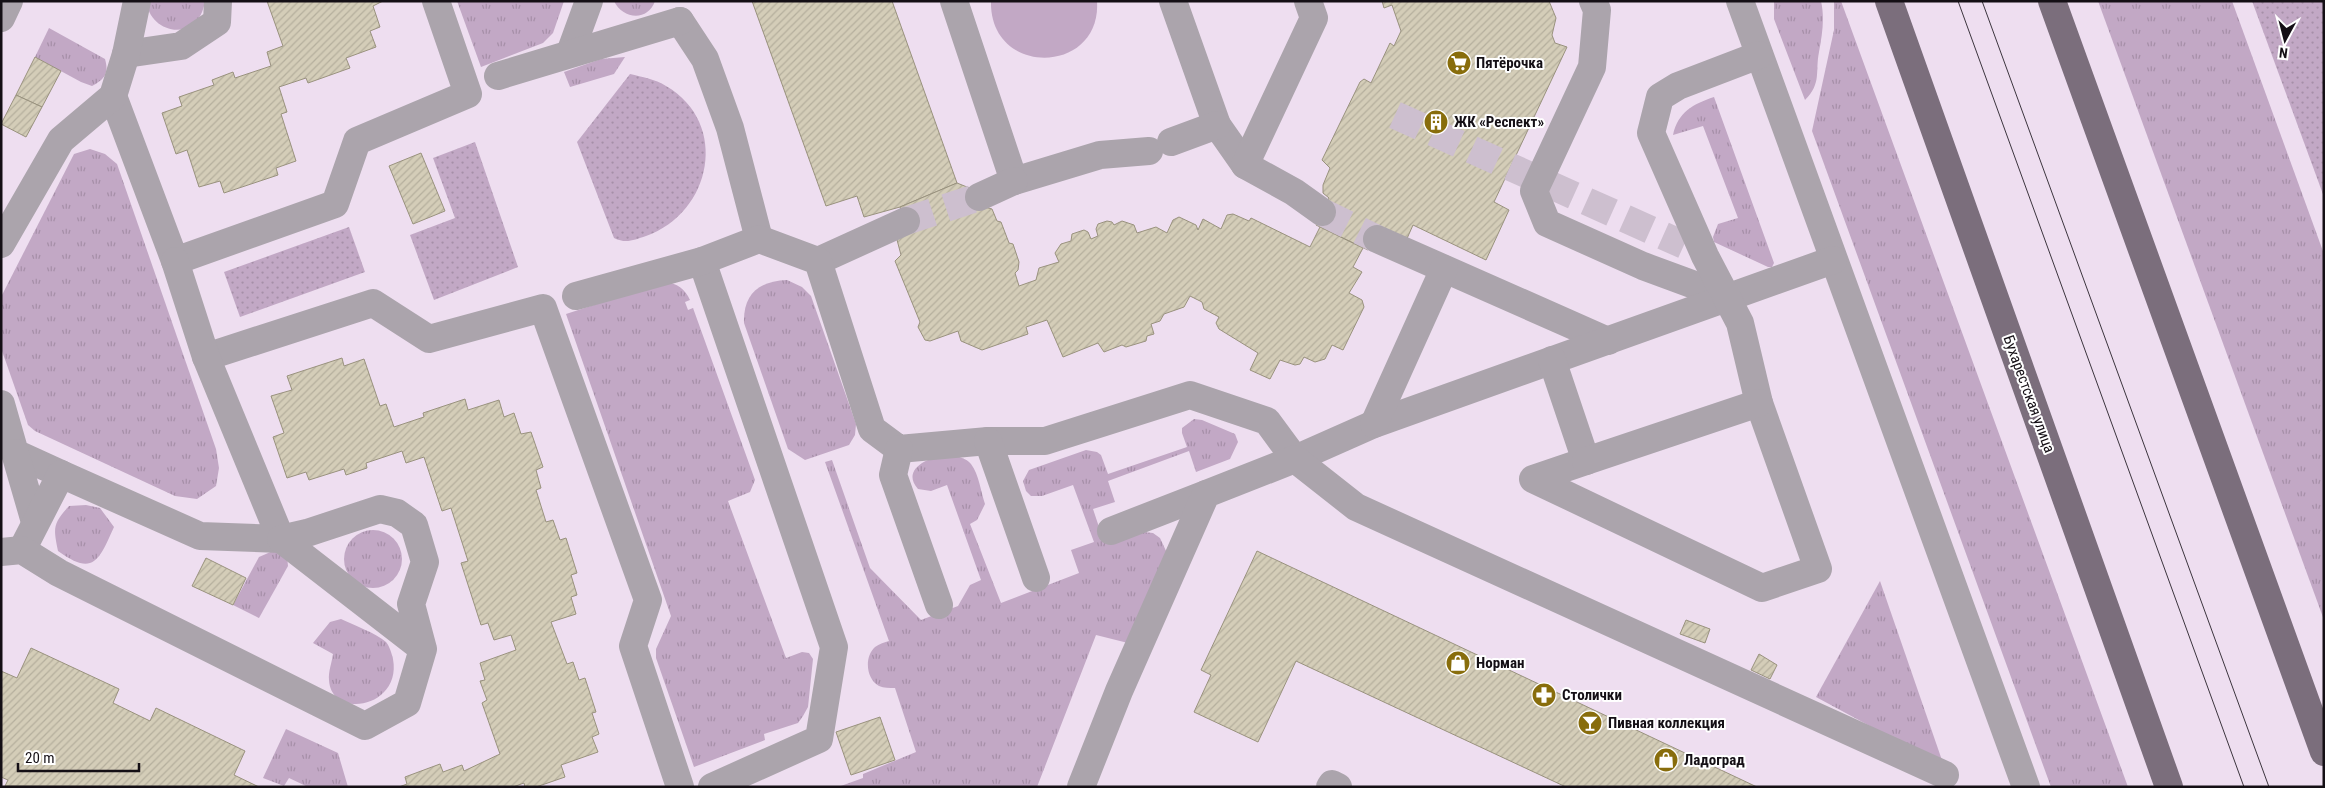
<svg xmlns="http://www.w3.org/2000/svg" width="2325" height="788" font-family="'Roboto Condensed',sans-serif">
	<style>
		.grass { fill: url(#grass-tufts) }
		.park { fill: url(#park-dots) }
		.pitch { fill: #c2a8c5 }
		.building { fill: url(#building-hatch); stroke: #99927e }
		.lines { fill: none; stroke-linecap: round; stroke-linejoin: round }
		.minor-tunnel { stroke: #cdbfcf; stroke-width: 28; stroke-dasharray: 28 14; stroke-linecap: butt }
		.minor { stroke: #aba4ac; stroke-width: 28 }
		.major { stroke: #7b6e7c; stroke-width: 28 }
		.tram { stroke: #3c353e; stroke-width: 1 }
		.labels { text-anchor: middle; stroke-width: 4; stroke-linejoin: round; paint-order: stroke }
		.poi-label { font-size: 15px; font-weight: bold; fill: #140f15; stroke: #fff; text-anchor: start }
		.street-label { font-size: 15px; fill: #140f15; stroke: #fff }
	</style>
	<defs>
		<pattern id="grass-tufts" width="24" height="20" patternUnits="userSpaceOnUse" patternTransform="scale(1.25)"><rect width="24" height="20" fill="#c2a8c5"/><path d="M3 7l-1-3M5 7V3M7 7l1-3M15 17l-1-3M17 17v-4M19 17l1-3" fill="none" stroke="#a68fa8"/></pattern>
		<pattern id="park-dots" width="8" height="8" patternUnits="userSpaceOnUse" patternTransform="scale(1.25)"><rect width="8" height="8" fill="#c2a8c5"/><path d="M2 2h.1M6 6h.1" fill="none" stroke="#a68fa8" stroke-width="1.8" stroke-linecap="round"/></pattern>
		<pattern id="building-hatch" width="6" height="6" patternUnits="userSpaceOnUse" patternTransform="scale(1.25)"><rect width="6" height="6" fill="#d4cdb8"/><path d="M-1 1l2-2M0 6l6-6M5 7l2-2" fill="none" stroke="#b5af9d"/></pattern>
	</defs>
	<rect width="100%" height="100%" fill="#eedef0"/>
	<g class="grass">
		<path d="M 147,1 L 205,1 L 205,2 C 203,11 200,19 192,25 C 174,38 147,23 147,1 Z"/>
		<polygon points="457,1 564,1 553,33 543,43 481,67"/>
		<path d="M 614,1 L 655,1 C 648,22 622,19 614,1 Z"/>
		<path d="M 1774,1 L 1821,1 C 1825,19 1822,35 1819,52 C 1815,72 1822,83 1805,100 L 1774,19 Z"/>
		<polygon points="1834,1 1841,1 2128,787 2051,787 1812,131 1834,30"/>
		<polygon points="2098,1 2232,1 2324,254 2324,620"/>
		<path d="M 49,28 L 105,59 C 109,73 105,79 92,86 L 81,82 L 35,57 Z"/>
		<polygon points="625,57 614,74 570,87 564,72 601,59"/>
		<path d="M 1714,97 L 1774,263 L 1772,267 L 1768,267 L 1714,242 L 1713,237 L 1718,224 L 1738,218 L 1703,126 L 1673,135 C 1678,112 1693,104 1714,97 Z"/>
		<polygon points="90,149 105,154 117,164 216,449 219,468 216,486 197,499 175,496 35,431 28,425 1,348 1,297 74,154"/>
		<path d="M 787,280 L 802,287 L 811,296 L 856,424 L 855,435 L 849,445 L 805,460 L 788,449 L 744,323 C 743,294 759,281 787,280 Z"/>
		<path d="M 665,282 C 677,283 685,289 690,300 L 685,302 L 688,310 L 693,308 L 755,480 L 750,492 L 728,501 L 786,658 L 802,652 L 809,653 L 813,659 L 808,707 L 803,716 L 798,723 L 764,734 L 765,740 L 694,767 L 656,658 L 656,649 L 671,616 L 566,314 Z"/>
		<path d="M 1194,419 L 1202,420 L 1235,434 L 1238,442 L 1230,459 L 1196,472 L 1189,451 L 1108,481 L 1115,502 L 1093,509 L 1099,527 L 1153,533 L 1160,538 L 1167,553 L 1128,643 L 1096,635 L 1037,787 L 838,787 L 863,778 L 863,774 L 916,752 L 895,688 C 889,688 884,688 879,686 C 866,679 864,657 875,647 C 879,644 885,642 889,641 L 825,462 L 832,460 L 870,568 L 921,620 L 958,606 L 970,585 L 981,580 L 947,485 L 931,491 L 918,489 C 894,463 955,444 971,464 C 979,474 981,493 985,504 L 977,520 L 970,524 L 1001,603 L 1079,573 L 1071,550 L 1094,542 L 1073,485 L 1042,496 L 1031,496 L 1026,491 L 1023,481 L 1029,470 L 1086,450 L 1097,452 L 1101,455 L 1108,474 L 1187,447 L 1182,433 L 1182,428 Z"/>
		<path d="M 86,505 L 100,508 L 114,527 C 99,560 94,577 58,551 C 53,527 53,524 69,506 Z"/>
		<circle cx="373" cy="559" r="29"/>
		<polygon points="275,550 287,556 288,566 259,618 233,605 259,557"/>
		<polygon points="1880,581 1944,766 1816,697"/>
		<path d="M 341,619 C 353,625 376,633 386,642 C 389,645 392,654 393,659 C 402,708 331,720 329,680 C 328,672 332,662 333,654 L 313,643 L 330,622 Z"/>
		<polygon points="286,729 338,753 348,787 308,787 289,778 284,786 263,778"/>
	</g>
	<g class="park">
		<polygon points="2252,1 2324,1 2324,197"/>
		<path d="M 630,74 C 642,77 655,79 666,86 C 730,123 712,213 646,236 C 634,240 626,244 614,238 L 577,142 Z"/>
		<polygon points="475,142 518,267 434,300 410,235 455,218 433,158"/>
		<polygon points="349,227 365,272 240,317 224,272"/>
	</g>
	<path class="pitch" d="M 991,1 L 1097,1 C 1102,75 989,78 991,1 Z"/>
	<g class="building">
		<polygon points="267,1 383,1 373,6 380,27 370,31 376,47 346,58 350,68 308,83 306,78 279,87 287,112 281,114 296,161 276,168 278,175 224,193 220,181 199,187 187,150 176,154 162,113 182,106 179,97 214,85 212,80 233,72 235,78 271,66 267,52 283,46"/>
		<polygon points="752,1 892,1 957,183 900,207 864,217 857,196 826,206"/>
		<polygon points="1382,1 1549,1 1556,18 1552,35 1555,43 1567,47 1494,202 1509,210 1486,260 1413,225 1405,243 1373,243 1368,250 1316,225 1329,198 1323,193 1323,185 1330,168 1322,160 1360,82 1364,79 1371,83 1390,43 1394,46 1401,31 1392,5 1384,8"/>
		<polygon points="35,57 61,71 42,107 16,95"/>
		<polygon points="16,95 42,107 26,137 1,124"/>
		<polygon points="421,153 445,211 413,224 389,166"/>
		<polygon points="957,183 977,191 981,206 992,209 997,221 1001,222 1009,243 1013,244 1019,262 1018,270 1015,273 1019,286 1036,280 1039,268 1059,262 1055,253 1061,244 1071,241 1072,234 1084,230 1088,232 1091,239 1098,236 1096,229 1098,224 1107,221 1112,222 1114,225 1122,221 1134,225 1137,233 1156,227 1167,233 1173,220 1179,217 1196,225 1198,230 1203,219 1221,229 1227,215 1233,214 1249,221 1251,218 1310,247 1320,227 1363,248 1353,267 1362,272 1349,293 1362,300 1364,307 1343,350 1332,345 1325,359 1315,362 1304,357 1300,364 1295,365 1280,360 1270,379 1250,370 1258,353 1219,329 1216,323 1219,317 1204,309 1202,302 1190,296 1184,307 1164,314 1160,321 1151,324 1154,334 1147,336 1146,341 1126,347 1122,345 1104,352 1098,343 1063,357 1047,320 1026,327 1028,334 982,350 961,341 958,331 930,341 925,340 918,327 920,322 895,261 901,255 896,236 910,232 900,207"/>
		<polygon points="342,358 344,366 364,359 380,406 386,404 394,427 424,417 423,413 465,399 468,410 499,400 504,417 514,413 521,434 531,432 543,467 536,470 541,488 536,490 546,522 553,520 560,540 566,538 577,573 571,575 577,595 571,597 576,614 551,622 567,664 573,662 579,680 585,678 596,712 592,713 599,734 592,737 598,752 561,765 565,777 536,787 525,787 524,783 513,787 399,787 407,784 405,777 440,764 443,772 462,765 464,771 500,754 482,703 487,700 480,681 485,680 480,663 516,650 511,635 494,640 488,623 481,625 461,563 468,561 451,508 442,511 424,457 406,463 402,451 366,463 367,468 346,475 344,469 309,480 306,472 287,478 273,437 284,433 271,396 292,390 287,376"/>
		<polygon points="1257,551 1740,779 1757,787 1566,787 1296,661 1258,742 1194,712 1211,675 1201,670"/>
		<polygon points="206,558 246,578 233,605 192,586"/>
		<polygon points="1686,620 1710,629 1705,643 1680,634"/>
		<polygon points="31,648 119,689 113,703 150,721 156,708 245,751 234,775 259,787 5,786 8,780 1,777 1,671 17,678"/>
		<polygon points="1759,654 1777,665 1770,679 1751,670"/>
		<polygon points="880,717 895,760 851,775 836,732"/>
	</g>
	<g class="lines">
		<g class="minor-tunnel">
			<polyline points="1395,115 1684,245"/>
			<polyline points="1322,212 1377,239"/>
			<polyline points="906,221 979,197"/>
		</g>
		<g class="minor">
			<polyline points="954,1 1014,181 1100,155 1149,151"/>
			<polyline points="1173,1 1217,125 1245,165"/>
			<polyline points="1308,1 1314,18 1245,165 1294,192 1322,212"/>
			<polyline points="1593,1 1597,10 1592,67 1534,191 1547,223 1643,266 1727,297"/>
			<polyline points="1740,1 2026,787"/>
			<polyline points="1,18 9,1"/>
			<polyline points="680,21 705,59 730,128 759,239"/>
			<polyline points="570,53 589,1"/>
			<polyline points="126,54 181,46 217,22 218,1"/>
			<polyline points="498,76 680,21"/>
			<polyline points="113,96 175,261 335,204 357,141 468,94 436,1"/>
			<polyline points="1171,142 1217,125"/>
			<polyline points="979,197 1014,181"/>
			<polyline points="1377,239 1608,341"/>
			<polyline points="1,244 61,140 113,96 126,54 137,1"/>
			<polyline points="702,261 834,647 819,739 712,787"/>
			<polyline points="818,261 906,221"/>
			<polyline points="576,296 702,261 759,239 818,261 872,429 899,449 988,441 1045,441 1190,395 1267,421 1295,459 1374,424 1833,260"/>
			<polyline points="206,357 373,303 429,339 543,308 648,600 633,646 680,787"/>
			<polyline points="1552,360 1586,461 1533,479 1762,588 1818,569 1759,403 1740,323 1705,256 1651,133 1660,97 1678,86 1759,55"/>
			<polyline points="1,404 15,453 61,474"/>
			<polyline points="1374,424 1444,269"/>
			<polyline points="988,441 1036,578"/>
			<polyline points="899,449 893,475 939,605"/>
			<polyline points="15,453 35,522"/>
			<polyline points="1586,461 1759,403"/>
			<polyline points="1111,531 1206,494"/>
			<polyline points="22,550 61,474 200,536 281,539 206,357 175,261"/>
			<polyline points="1,552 22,550 59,573 365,726 407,703 423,649 411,604 425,562 414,525 397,513 380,509 307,533 281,539 423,649"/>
			<polyline points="1081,787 1119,691 1206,494 1295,459 1356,507 1945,775"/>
			<polyline points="1330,787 1332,784 1338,787"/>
		</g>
		<g class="major">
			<polyline points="1889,1 2169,787"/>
			<polyline points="2052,1 2324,752"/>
		</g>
		<g class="tram">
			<polyline points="1958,1 2244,787"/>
			<polyline points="1982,1 2269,787"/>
		</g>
	</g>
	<defs>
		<symbol id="supermarket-disc" viewBox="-11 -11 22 22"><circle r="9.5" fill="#886d0c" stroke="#fff"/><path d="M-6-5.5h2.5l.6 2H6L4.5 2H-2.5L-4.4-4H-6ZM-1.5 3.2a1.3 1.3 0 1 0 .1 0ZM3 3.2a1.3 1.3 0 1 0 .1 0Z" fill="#fff"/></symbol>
		<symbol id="building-disc" viewBox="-11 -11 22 22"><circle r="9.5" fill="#886d0c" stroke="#fff"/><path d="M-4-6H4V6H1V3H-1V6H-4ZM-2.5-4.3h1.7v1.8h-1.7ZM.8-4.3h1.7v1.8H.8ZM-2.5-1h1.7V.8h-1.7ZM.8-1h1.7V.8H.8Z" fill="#fff"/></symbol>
		<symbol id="shop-disc" viewBox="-11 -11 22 22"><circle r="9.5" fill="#886d0c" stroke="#fff"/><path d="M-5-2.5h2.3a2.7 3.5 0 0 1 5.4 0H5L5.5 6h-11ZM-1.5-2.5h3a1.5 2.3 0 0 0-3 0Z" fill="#fff"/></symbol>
		<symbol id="pharmacy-disc" viewBox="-11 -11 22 22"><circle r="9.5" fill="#886d0c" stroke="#fff"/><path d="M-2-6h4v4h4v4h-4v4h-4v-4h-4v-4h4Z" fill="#fff"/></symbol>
		<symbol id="bar-disc" viewBox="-11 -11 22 22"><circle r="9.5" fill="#886d0c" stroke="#fff"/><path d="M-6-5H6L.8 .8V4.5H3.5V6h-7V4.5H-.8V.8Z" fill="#fff"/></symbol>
	</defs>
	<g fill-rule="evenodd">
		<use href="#supermarket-disc" x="1445" y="49" width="28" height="28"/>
		<use href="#building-disc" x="1422" y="108" width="28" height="28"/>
		<use href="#shop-disc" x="1444" y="649" width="28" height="28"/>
		<use href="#pharmacy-disc" x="1530" y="681" width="28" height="28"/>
		<use href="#bar-disc" x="1576" y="709" width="28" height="28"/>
		<use href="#shop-disc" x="1652" y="746" width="28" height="28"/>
	</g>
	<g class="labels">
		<g class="poi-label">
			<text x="1476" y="68">Пятёрочка</text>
			<text x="1454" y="127">ЖК «Респект»</text>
			<text x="1476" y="668">Норман</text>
			<text x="1562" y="700">Столички</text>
			<text x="1608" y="728">Пивная коллекция</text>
			<text x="1684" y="765">Ладоград</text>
		</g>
		<g class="street-label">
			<text transform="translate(2029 394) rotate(70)" y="5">Бухарестская улица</text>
		</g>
	</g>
	<rect width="2325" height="788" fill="none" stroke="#140f15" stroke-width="5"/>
	<g transform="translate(2285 40) rotate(187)" stroke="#ffffff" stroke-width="4" paint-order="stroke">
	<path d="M0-4L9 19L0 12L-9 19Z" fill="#140f15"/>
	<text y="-8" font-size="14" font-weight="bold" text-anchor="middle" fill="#140f15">N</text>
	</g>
	<path d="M18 763v8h121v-8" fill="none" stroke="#140f15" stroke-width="2.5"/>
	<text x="25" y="763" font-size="15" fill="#140f15" stroke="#ffffff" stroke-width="4" paint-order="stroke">20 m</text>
</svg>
